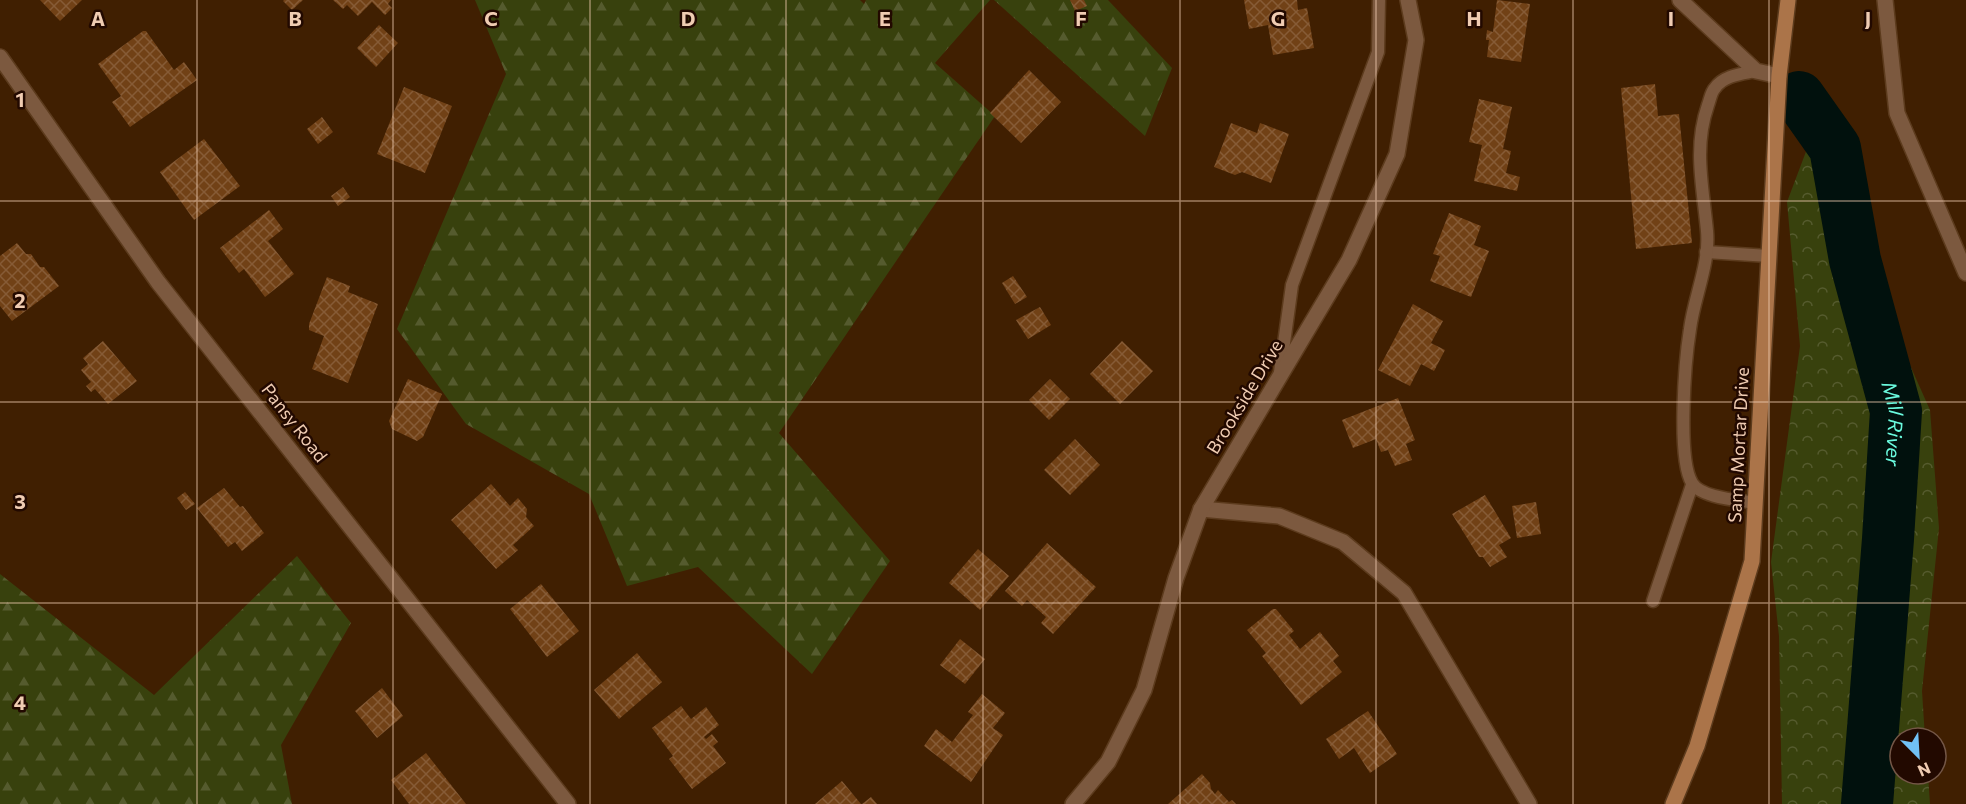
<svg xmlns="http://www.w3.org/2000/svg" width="1966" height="804" font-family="Commissioner,sans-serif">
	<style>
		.forest { fill: url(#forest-firs) }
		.park { fill: url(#park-crowns) }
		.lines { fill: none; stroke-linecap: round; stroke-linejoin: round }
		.river { stroke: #01110d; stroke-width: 52 }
		.building { fill: url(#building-cross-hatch) }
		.lane-casing { stroke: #5c3b1d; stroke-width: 15 }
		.street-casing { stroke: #5c3b1d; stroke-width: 18 }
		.secondary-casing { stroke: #5c3b1d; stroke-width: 18 }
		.lane { stroke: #7c593f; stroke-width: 12 }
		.street { stroke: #7c593f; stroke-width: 15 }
		.secondary { stroke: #ab7449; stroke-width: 15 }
		.grid { fill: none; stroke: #f0ccb2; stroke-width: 1.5; stroke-opacity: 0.55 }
		.labels { text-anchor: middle; stroke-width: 5; stroke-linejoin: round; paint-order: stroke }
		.street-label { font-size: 18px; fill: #f0ccb2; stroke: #220900 }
		.water-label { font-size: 20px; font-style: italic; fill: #6afade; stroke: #220900 }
		.grid-label { font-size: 20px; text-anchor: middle; font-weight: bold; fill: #f0ccb2; stroke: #220900; stroke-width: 5; stroke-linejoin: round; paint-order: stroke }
	</style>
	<defs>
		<pattern id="forest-firs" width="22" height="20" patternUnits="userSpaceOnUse" patternTransform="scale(1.5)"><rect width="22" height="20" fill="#38410d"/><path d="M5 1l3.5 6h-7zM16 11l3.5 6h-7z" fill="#555b2e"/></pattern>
		<pattern id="park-crowns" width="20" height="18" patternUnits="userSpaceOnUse" patternTransform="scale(1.5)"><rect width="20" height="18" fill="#38410d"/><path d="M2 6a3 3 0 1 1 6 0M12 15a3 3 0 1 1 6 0" fill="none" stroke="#555b2e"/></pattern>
		<pattern id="building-cross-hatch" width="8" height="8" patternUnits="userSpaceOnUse" patternTransform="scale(1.5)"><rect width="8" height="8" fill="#714116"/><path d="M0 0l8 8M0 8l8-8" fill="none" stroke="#865b36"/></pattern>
	</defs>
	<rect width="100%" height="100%" fill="#401f01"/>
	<g class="forest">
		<polygon points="475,0 860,0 864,4 866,0 990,0 935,63 995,116 779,433 890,561 812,674 698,567 627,586 589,494 466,424 397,329 506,74"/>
		<polygon points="994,0 1108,0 1172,68 1145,136"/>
		<polygon points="297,556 351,623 281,745 292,804 0,804 0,574 154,695"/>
	</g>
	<polygon class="park" points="1810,141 1930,410 1939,528 1922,691 1925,738 1900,738 1900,774 1928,774 1930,804 1782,804 1779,636 1771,562 1800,346 1787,202"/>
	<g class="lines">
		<path class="river" id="s1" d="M 1799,97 L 1835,148 L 1855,260 L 1896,411 L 1888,539 L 1867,804"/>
	</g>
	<g class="building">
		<polygon points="40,0 82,0 60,21"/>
		<polygon points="284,0 303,0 292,10 283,1"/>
		<polygon points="333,0 391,0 388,4 392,8 385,15 372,2 358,16 347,5 343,9"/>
		<polygon points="1070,0 1084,0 1087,6 1075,11"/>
		<polygon points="1244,0 1297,0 1298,10 1307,8 1314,48 1273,55 1268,25 1249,29"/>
		<polygon points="1497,0 1530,4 1521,62 1487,57 1489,40 1486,40 1487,30 1493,32"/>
		<polygon points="379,25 398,43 376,67 357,48"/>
		<polygon points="143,31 146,31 174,70 184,62 197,80 130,127 112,102 121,96 98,64"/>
		<polygon points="1029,70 1061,102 1021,143 990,113"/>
		<polygon points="1655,84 1658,116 1679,114 1692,243 1636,249 1621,88"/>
		<polygon points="404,87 452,106 425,173 377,154"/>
		<polygon points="1479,99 1512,107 1503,149 1511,151 1506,173 1520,177 1517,191 1474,181 1482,145 1469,142"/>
		<polygon points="322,117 333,132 318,144 307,129"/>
		<polygon points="1231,123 1257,133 1260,123 1289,134 1271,183 1242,172 1235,175 1214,167"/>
		<polygon points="204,139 240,186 194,220 160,172"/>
		<polygon points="343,187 350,197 338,206 331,196"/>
		<polygon points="269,210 283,229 268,241 294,274 265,297 244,269 239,273 220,248"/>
		<polygon points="1449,213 1481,226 1474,245 1489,251 1471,297 1430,281 1440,256 1433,254"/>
		<polygon points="17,243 26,254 31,254 40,267 44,267 59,286 12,321 0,306 0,256"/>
		<polygon points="1013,276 1027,297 1015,304 1002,283"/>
		<polygon points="327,277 350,286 348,292 378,304 348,383 312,369 324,336 309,330 309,324"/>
		<polygon points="1413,304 1443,321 1431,343 1445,350 1434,371 1421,364 1410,386 1378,370"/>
		<polygon points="1040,307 1051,325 1028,339 1016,320"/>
		<polygon points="103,341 137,381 108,404 95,389 91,392 86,386 91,382 81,370 88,364 83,358"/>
		<polygon points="1122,341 1153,371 1120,404 1090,374"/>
		<polygon points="408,379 442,394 423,437 417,441 392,429 389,421"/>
		<polygon points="1050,379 1070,399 1049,420 1029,400"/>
		<polygon points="1398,398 1415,440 1406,444 1412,460 1395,466 1388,450 1381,452 1376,439 1353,448 1342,420"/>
		<polygon points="1075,439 1100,465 1070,495 1044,470"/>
		<polygon points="491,484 510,506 518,498 527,509 526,517 534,526 513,545 518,550 496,569 451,520"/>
		<polygon points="224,488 240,507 243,506 264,533 242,551 235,542 228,547 197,508"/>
		<polygon points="185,492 195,504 186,510 177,498"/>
		<polygon points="1485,495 1511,538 1499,545 1507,557 1490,567 1483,557 1479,557 1452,514"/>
		<polygon points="1536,502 1541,534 1517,538 1512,506"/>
		<polygon points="1047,543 1096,587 1053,634 1041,623 1046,617 1027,600 1022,606 1005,591"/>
		<polygon points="978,549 1009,576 980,610 949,583"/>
		<polygon points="541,584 579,631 547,657 510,609"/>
		<polygon points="1273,609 1276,609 1294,631 1289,635 1300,649 1320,632 1339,656 1333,661 1342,672 1301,705 1262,656 1266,653 1247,630"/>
		<polygon points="960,639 985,659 965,684 940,665"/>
		<polygon points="637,653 662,682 619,719 594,690"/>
		<polygon points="382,688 403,716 377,738 355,711"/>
		<polygon points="982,694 1005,713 993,728 1003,735 971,782 924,746 936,729 952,742 973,715 968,712"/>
		<polygon points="681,706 691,719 706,707 719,725 704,737 706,739 712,734 718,742 713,746 726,763 692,789 669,759 673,756 652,728"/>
		<polygon points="1368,711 1397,754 1370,773 1354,748 1339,759 1326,739"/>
		<polygon points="426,753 466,804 409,804 391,780"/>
		<polygon points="1202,774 1210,783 1211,789 1215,794 1218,790 1229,802 1232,800 1236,804 1168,804"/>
		<polygon points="842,781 861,804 815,804"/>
		<polygon points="871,797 877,804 862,804"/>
	</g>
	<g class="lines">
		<defs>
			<g id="lane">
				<polyline points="1706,252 1769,256"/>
				<polyline points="1280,372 1292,285 1378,52 1379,0"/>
				<path d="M 1755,503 C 1739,500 1701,498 1692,483 C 1677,458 1685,360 1690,329 C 1694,297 1710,264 1707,231 C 1703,187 1693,148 1708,105 C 1710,100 1711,92 1715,88 C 1724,75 1742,74 1756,71"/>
				<polyline points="1653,601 1692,485"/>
			</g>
			<g id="street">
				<polyline points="1680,0 1756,71 1779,76"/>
				<polyline points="1885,0 1897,113 1966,273"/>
				<polyline points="0,57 158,282 568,804"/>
				<polyline points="1201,509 1279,516 1343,542 1404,593 1529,804"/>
				<polyline points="1073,804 1108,762 1144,690 1176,578 1201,509 1349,260 1397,154 1416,40 1408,0"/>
			</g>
			<polyline id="secondary" points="1673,804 1697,746 1752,561 1779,76 1788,0"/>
		</defs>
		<use href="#lane" class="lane-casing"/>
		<use href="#street" class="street-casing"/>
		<use href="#secondary" class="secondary-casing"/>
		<use href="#lane" class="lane"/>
		<use href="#street" class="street"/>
		<use href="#secondary" class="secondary"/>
	</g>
	<path class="grid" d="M 197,0 L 197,804M 393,0 L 393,804M 590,0 L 590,804M 786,0 L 786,804M 983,0 L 983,804M 1180,0 L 1180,804M 1376,0 L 1376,804M 1573,0 L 1573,804M 1769,0 L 1769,804M 0,201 L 1966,201M 0,402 L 1966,402M 0,603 L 1966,603"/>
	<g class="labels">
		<g class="street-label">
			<text transform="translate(1245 397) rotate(-59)" y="6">Brookside Drive</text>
			<text transform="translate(294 423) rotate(52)" y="6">Pansy Road</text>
			<text transform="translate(1739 445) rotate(-87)" y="6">Samp Mortar Drive</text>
		</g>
		<g class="water-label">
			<text dy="7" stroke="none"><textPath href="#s1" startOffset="345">Mill River</textPath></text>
		</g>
	</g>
	<g class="grid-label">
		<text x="98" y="26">A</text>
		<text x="295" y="26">B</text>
		<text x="491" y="26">C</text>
		<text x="688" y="26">D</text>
		<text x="885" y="26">E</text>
		<text x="1081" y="26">F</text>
		<text x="1278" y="26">G</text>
		<text x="1474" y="26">H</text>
		<text x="1671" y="26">I</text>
		<text x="1868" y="26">J</text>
		<text x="20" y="107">1</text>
		<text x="20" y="308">2</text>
		<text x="20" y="509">3</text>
		<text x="20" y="710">4</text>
	</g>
	<g transform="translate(1918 756) rotate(156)"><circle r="28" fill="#220900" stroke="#745747" stroke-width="1.5"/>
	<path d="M0-4.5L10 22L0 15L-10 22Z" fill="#71c1f5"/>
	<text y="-9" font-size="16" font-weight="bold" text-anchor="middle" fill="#f0ccb2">N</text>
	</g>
</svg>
